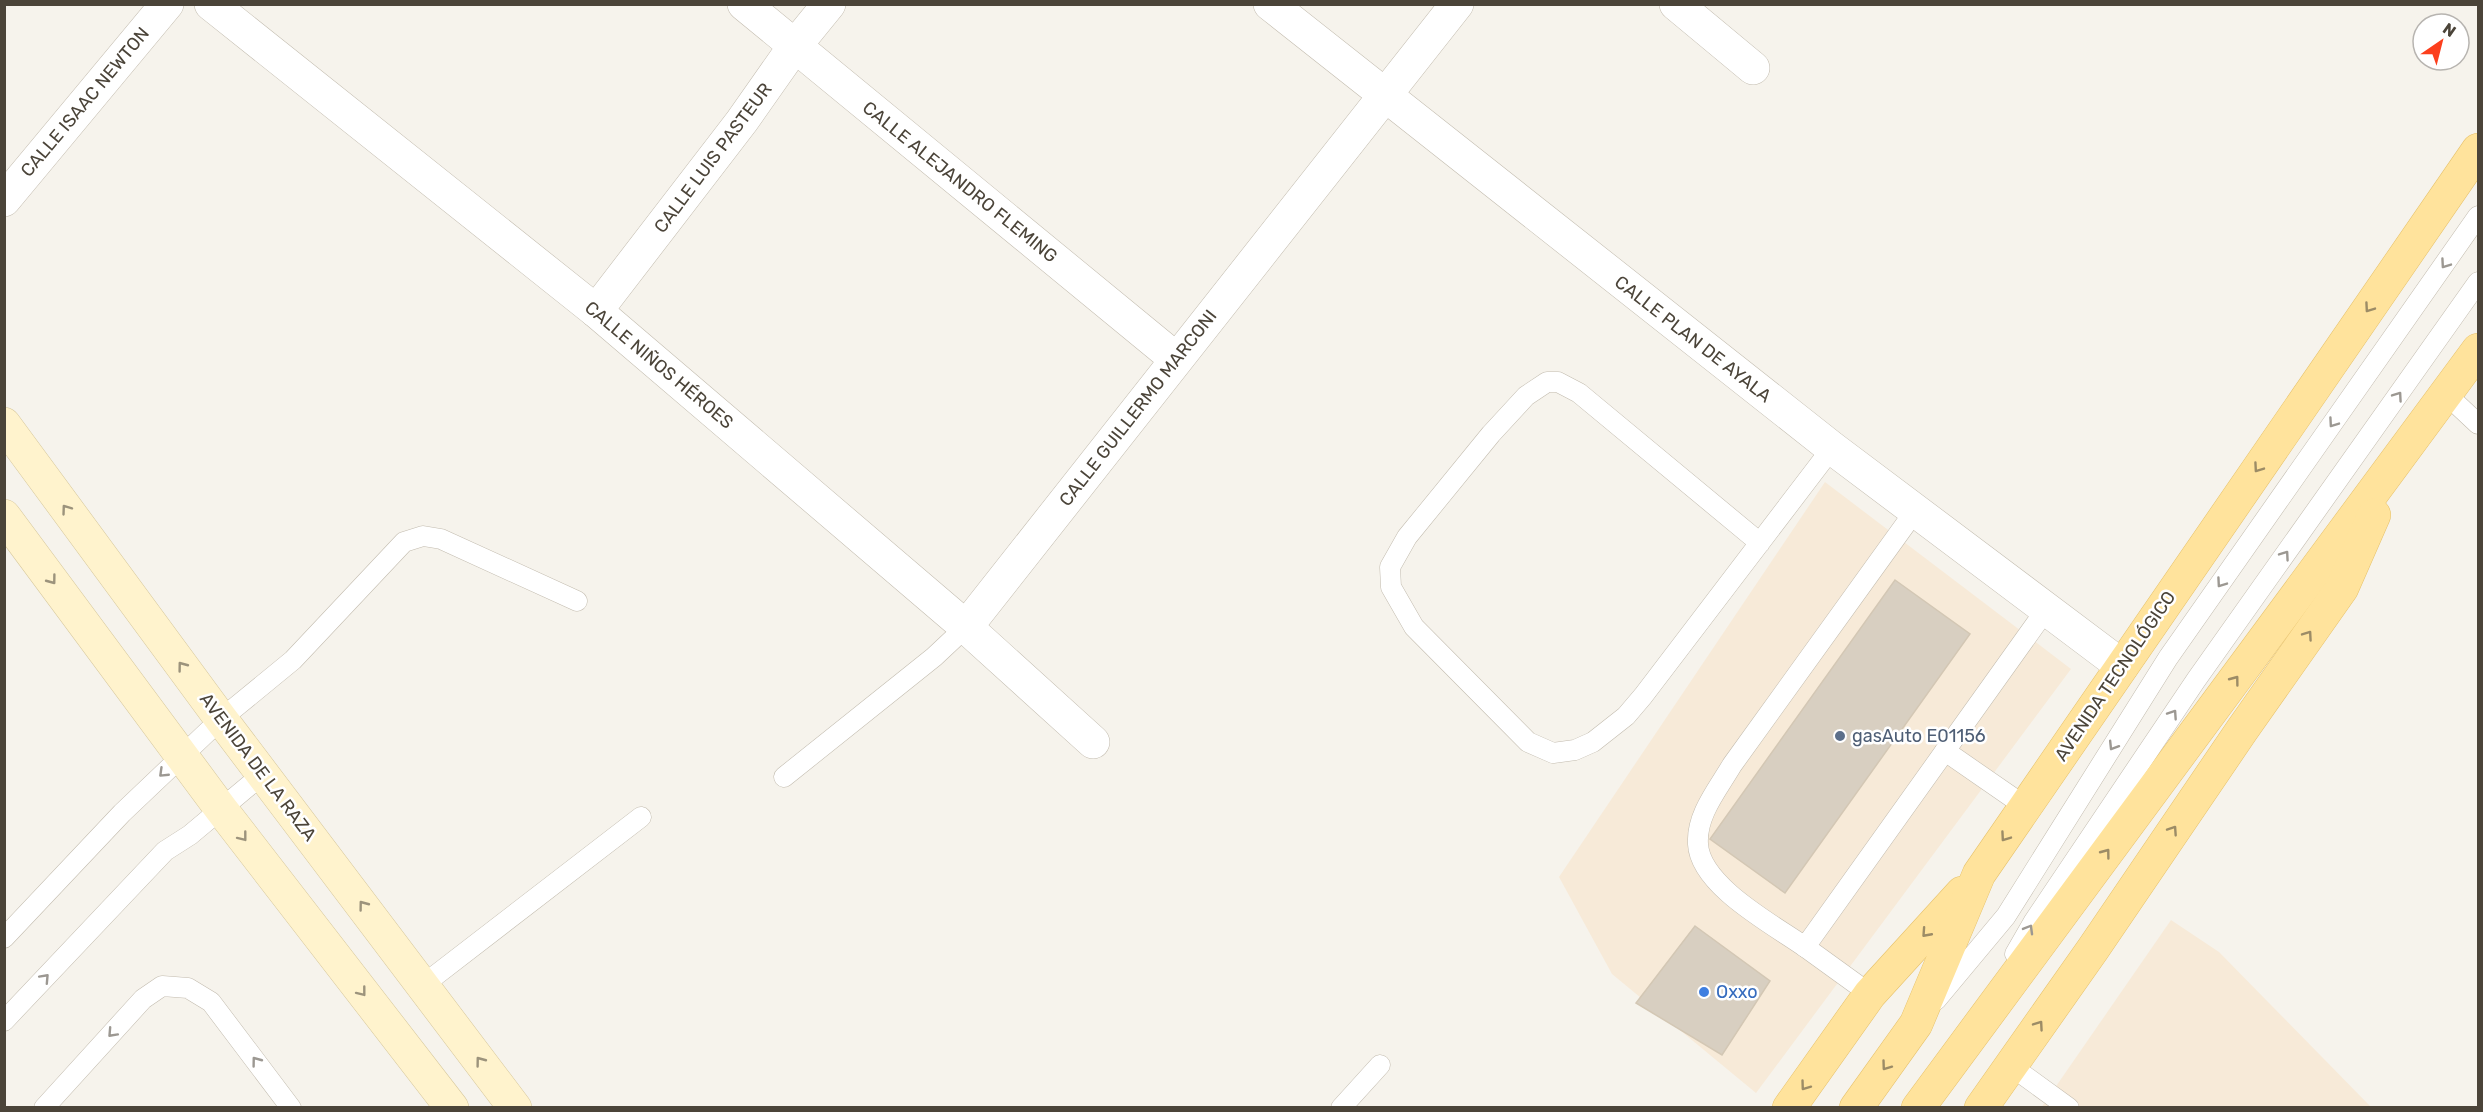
<svg xmlns="http://www.w3.org/2000/svg" width="2483" height="1112" font-family="Rubik,sans-serif">
	<style>
		.commercial { fill: #f7ead8 }
		.building { fill: #d8cfc1; stroke: #d3c7b4; stroke-width: 1.5 }
		.lines { fill: none; stroke-linecap: round; stroke-linejoin: round }
		.service-casing { stroke: #c2bbae; stroke-width: 21 }
		.minor-casing { stroke: #c2bbae; stroke-width: 34 }
		.tertiary-casing { stroke: #c2bbae; stroke-width: 34 }
		.secondary-casing { stroke: #d6c79b; stroke-width: 34 }
		.primary-casing { stroke: #e6c16a; stroke-width: 34 }
		.service { stroke: #fff; stroke-width: 20 }
		.minor { stroke: #fff; stroke-width: 33 }
		.tertiary { stroke: #fff; stroke-width: 33 }
		.secondary { stroke: #fff3cd; stroke-width: 33 }
		.primary { stroke: #ffe39c; stroke-width: 33 }
		.oneway { stroke: #9c9892 }
		.oneway2 { stroke: #9c8c66 }
		.oneway3 { stroke: #9c937c }
		.service-dot { fill: #5c6f8a; stroke: #fff; stroke-width: 2 }
		.shop-dot { fill: #3f7fe0; stroke: #fff; stroke-width: 2 }
		.labels { text-anchor: middle; stroke-width: 5; stroke-linejoin: round; paint-order: stroke }
		.street-label { font-size: 18px; fill: #4b4439; stroke: #fff }
		.service-label { font-size: 18px; fill: #4e5e75; stroke: #fff; text-anchor: start }
		.shop-label { font-size: 18px; fill: #366cbe; stroke: #fff; text-anchor: start }
	</style>
	<rect width="100%" height="100%" fill="#f6f3ec"/>
	<g class="commercial">
		<polygon points="1825,482 2071,669 1756,1093 1612,974 1559,877"/>
		<polygon points="2171,920 2219,952 2371,1107 2041,1108"/>
	</g>
	<g class="building">
		<polygon points="1895,580 1970,634 1785,893 1710,839"/>
		<polygon points="1695,926 1770,981 1722,1055 1636,1003"/>
	</g>
	<g class="lines">
		<defs>
			<g id="service">
				<polyline points="2447,395 2478,424"/>
				<path d="M 1915,511 L 1732,765 C 1718,789 1696,815 1698,844 C 1700,886 1774,925 1805,947 L 2045,611"/>
				<polyline points="1760,543 1579,393 1558,382 1547,382 1526,396 1491,434 1407,537 1390,567 1391,587 1414,627 1528,742 1553,753 1575,750 1593,742 1626,716 1643,696 1832,448"/>
				<polyline points="1945,751 2026,807"/>
				<polyline points="784,777 934,657 966,627"/>
				<polyline points="4,938 122,813 221,719 293,660 404,542 423,536 441,539 577,601"/>
				<polyline points="1805,947 1870,994"/>
				<polyline points="2015,954 2034,921 2196,680 2478,282"/>
				<polyline points="423,985 641,817"/>
				<polyline points="1936,1000 2006,916 2168,658 2478,216"/>
				<polyline points="4,1021 165,851 190,835 264,773"/>
				<polyline points="2011,1066 2069,1108"/>
				<polyline points="44,1108 143,999 162,986 188,988 211,1002 291,1108"/>
				<polyline points="1341,1108 1380,1065"/>
			</g>
			<g id="minor">
				<polyline points="211,4 596,311 966,627 1093,742"/>
				<polyline points="744,4 1176,359"/>
				<polyline points="1270,4 1832,448 2122,666"/>
				<polyline points="1676,4 1753,68"/>
				<polyline points="596,311 742,121 794,47 829,4"/>
				<polyline points="966,627 1457,4"/>
			</g>
			<polyline id="tertiary" points="4,200 167,4"/>
			<g id="secondary">
				<polyline points="4,424 221,719 515,1108"/>
				<polyline points="4,516 221,809 452,1108"/>
			</g>
			<g id="primary">
				<polyline points="1789,1108 1870,994 1962,893"/>
				<polyline points="1856,1108 1916,1024 1979,874 2478,150"/>
				<polyline points="1918,1108 2478,350"/>
				<polyline points="1981,1108 2093,949 2242,730 2342,588 2374,515"/>
			</g>
		</defs>
		<use href="#service" class="service-casing"/>
		<use href="#minor" class="minor-casing"/>
		<use href="#tertiary" class="tertiary-casing"/>
		<use href="#secondary" class="secondary-casing"/>
		<use href="#primary" class="primary-casing"/>
		<use href="#service" class="service"/>
		<use href="#minor" class="minor"/>
		<use href="#tertiary" class="tertiary"/>
		<use href="#secondary" class="secondary"/>
		<use href="#primary" class="primary"/>
	</g>
	<defs><path id="oneway-chevron" d="M-2-3.5L2.5 0L-2 3.5" fill="none" stroke-width="1.6" stroke-linecap="round" stroke-linejoin="round" transform="scale(1.5)"/></defs>
	<g class="oneway">
		<use href="#oneway-chevron" transform="translate(2445 264) rotate(125)"/>
		<use href="#oneway-chevron" transform="translate(2398 396) rotate(-55)"/>
		<use href="#oneway-chevron" transform="translate(2333 423) rotate(125)"/>
		<use href="#oneway-chevron" transform="translate(2285 555) rotate(-55)"/>
		<use href="#oneway-chevron" transform="translate(2221 583) rotate(125)"/>
		<use href="#oneway-chevron" transform="translate(2173 714) rotate(-56)"/>
		<use href="#oneway-chevron" transform="translate(2113 746) rotate(122)"/>
		<use href="#oneway-chevron" transform="translate(163 773) rotate(136)"/>
		<use href="#oneway-chevron" transform="translate(2029 929) rotate(-60)"/>
		<use href="#oneway-chevron" transform="translate(45 978) rotate(-47)"/>
		<use href="#oneway-chevron" transform="translate(112 1033) rotate(133)"/>
		<use href="#oneway-chevron" transform="translate(256 1061) rotate(-127)"/>
	</g>
	<g class="oneway2">
		<use href="#oneway-chevron" transform="translate(2369 308) rotate(125)"/>
		<use href="#oneway-chevron" transform="translate(2258 468) rotate(125)"/>
		<use href="#oneway-chevron" transform="translate(2308 635) rotate(-55)"/>
		<use href="#oneway-chevron" transform="translate(2235 680) rotate(-53)"/>
		<use href="#oneway-chevron" transform="translate(2173 830) rotate(-56)"/>
		<use href="#oneway-chevron" transform="translate(2005 837) rotate(125)"/>
		<use href="#oneway-chevron" transform="translate(2106 853) rotate(-53)"/>
		<use href="#oneway-chevron" transform="translate(1926 933) rotate(132)"/>
		<use href="#oneway-chevron" transform="translate(2039 1025) rotate(-55)"/>
		<use href="#oneway-chevron" transform="translate(1886 1066) rotate(126)"/>
		<use href="#oneway-chevron" transform="translate(1805 1086) rotate(126)"/>
	</g>
	<g class="oneway3">
		<use href="#oneway-chevron" transform="translate(66 509) rotate(-126)"/>
		<use href="#oneway-chevron" transform="translate(52 580) rotate(53)"/>
		<use href="#oneway-chevron" transform="translate(182 666) rotate(-127)"/>
		<use href="#oneway-chevron" transform="translate(243 837) rotate(52)"/>
		<use href="#oneway-chevron" transform="translate(363 905) rotate(-127)"/>
		<use href="#oneway-chevron" transform="translate(362 992) rotate(52)"/>
		<use href="#oneway-chevron" transform="translate(480 1061) rotate(-127)"/>
	</g>
	<circle class="service-dot" cx="1840" cy="736" r="6"/>
	<circle class="shop-dot" cx="1704" cy="992" r="6"/>
	<g class="labels">
		<g class="street-label">
			<text transform="translate(85 102) rotate(-50)" y="6">CALLE ISAAC NEWTON</text>
			<text transform="translate(713 158) rotate(-53)" y="6">CALLE LUIS PASTEUR</text>
			<text transform="translate(960 182) rotate(39)" y="6">CALLE ALEJANDRO FLEMING</text>
			<text transform="translate(1693 339) rotate(38)" y="6">CALLE PLAN DE AYALA</text>
			<text transform="translate(659 365) rotate(40)" y="6">CALLE NIÑOS HÉROES</text>
			<text transform="translate(1138 408) rotate(-52)" y="6">CALLE GUILLERMO MARCONI</text>
			<text transform="translate(2115 676) rotate(-56)" y="6">AVENIDA TECNOLÓGICO</text>
			<text transform="translate(258 767) rotate(53)" y="6">AVENIDA DE LA RAZA</text>
		</g>
		<g class="service-label">
			<text x="1852" y="742">gasAuto E01156</text>
		</g>
		<g class="shop-label">
			<text x="1716" y="998">Oxxo</text>
		</g>
	</g>
	<rect width="2483" height="1112" fill="none" stroke="#4b4439" stroke-width="12"/>
	<g transform="translate(2441 42) rotate(35)"><circle r="28" fill="#ffffff" stroke="#b7b4b0" stroke-width="1.5"/>
	<path d="M0-4.5L10 22L0 15L-10 22Z" fill="#fc3f1d"/>
	<text y="-9" font-size="16" font-weight="bold" text-anchor="middle" fill="#4b4439">N</text>
	</g>
</svg>
